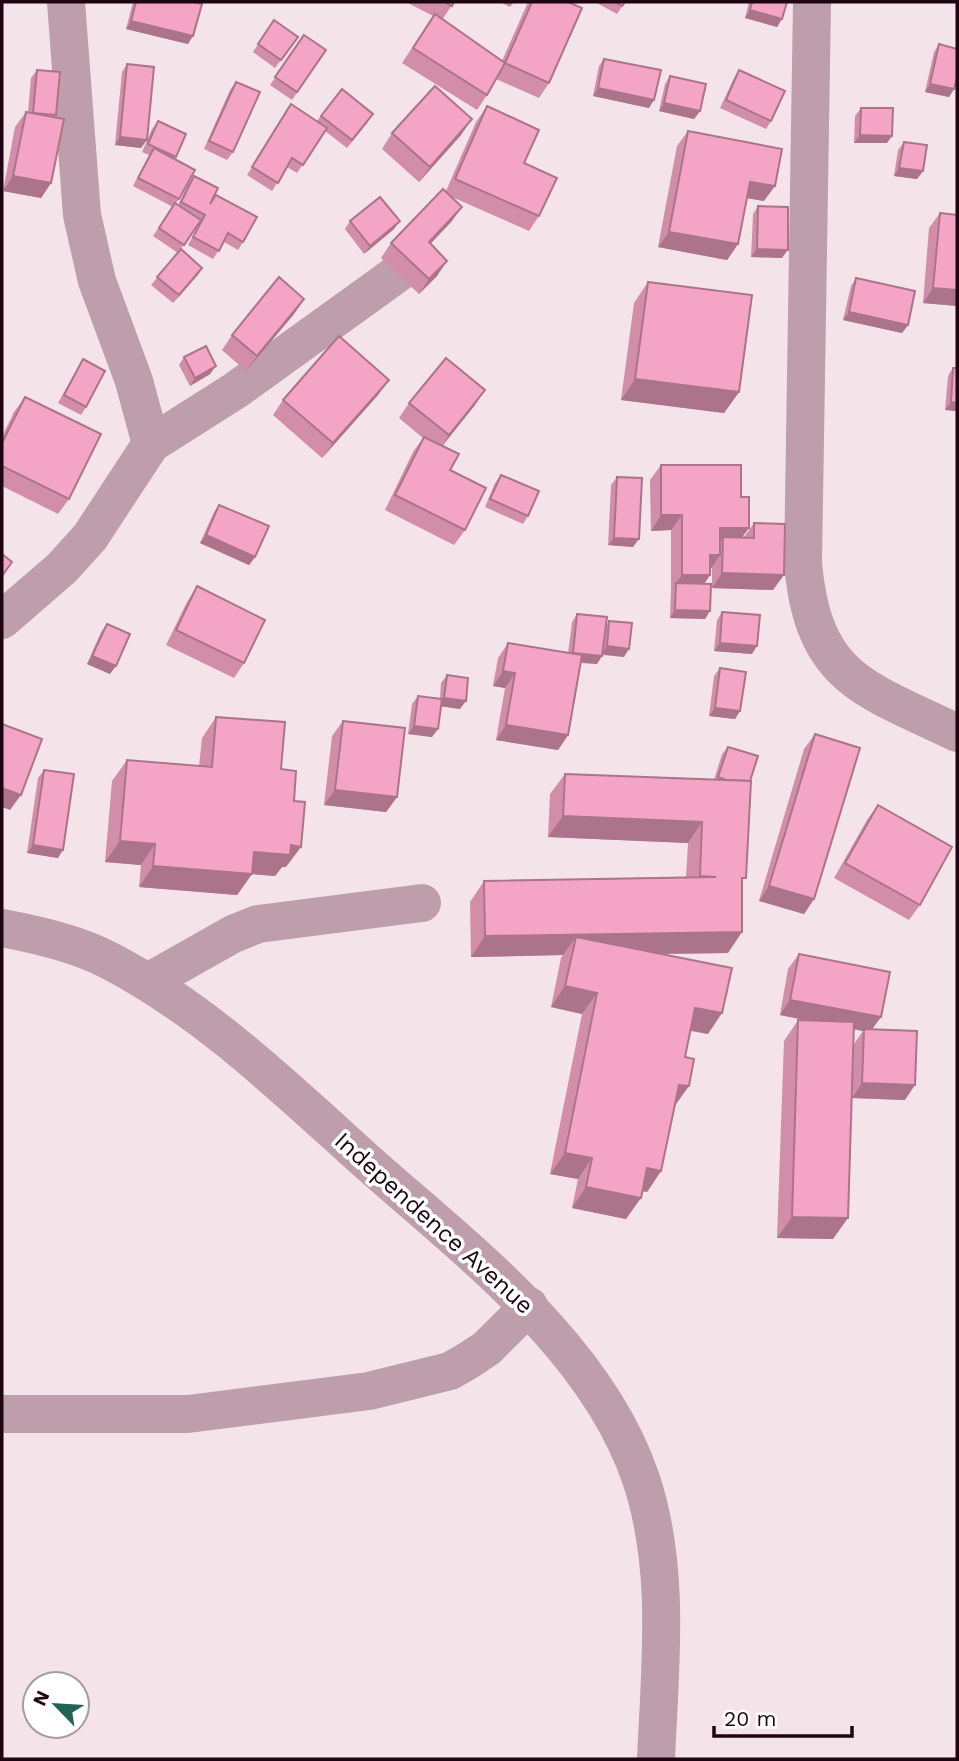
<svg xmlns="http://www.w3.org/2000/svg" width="959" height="1761" font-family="'Work Sans',sans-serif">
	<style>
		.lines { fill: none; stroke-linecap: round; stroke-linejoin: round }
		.minor { stroke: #be9eaa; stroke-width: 38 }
		.tertiary { stroke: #be9eaa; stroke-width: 38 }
		.wall { fill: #d28ea9 }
		.shaded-wall { fill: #ab748a }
		.building { fill: #f4a5c5; stroke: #ab748a; stroke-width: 2 }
		.labels { text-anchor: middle; stroke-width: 7; stroke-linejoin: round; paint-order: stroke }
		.street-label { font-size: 24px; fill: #1f0511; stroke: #fff }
	</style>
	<rect width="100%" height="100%" fill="#f4e3e9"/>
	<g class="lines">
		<g class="minor">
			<polyline points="66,2 82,215 97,281 134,381 151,444"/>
			<path d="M 812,2 L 803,563 C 813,679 864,688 957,733"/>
			<polyline points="2,620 62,568 90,537 151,444 236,390 405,268"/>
			<polyline points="148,982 233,934 258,924 422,903"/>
			<polyline points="2,1414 188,1414 369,1391 450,1371 469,1360 487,1348 529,1306"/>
		</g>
		<path class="tertiary" d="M 2,928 C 38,935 79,944 112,962 C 207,1012 285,1088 365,1160 C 466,1250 596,1346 641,1479 C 671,1568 660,1667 656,1759"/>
	</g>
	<g class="wall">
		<polygon points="133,2 193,2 188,44 126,29"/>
		<polygon points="406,2 454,2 442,20 502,61 528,2 568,2 549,83 539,98 496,79 487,95 477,110 402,63 433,16"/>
		<polygon points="500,2 514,2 510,7"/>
		<polygon points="595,2 625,2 617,14"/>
		<polygon points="749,2 787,2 777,27 745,18"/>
		<polygon points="274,20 298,37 275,68 253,52"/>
		<polygon points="304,35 326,50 292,100 270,85"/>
		<polygon points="939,44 954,89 949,97 925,92 934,52"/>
		<polygon points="604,59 649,108 593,96 599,66"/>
		<polygon points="127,64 141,148 115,145 122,72"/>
		<polygon points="37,70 56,115 55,117 51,183 41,198 3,191 15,127 26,112 28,112 31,78"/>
		<polygon points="739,70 771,121 766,129 720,108 734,78"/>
		<polygon points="670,76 700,111 694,119 659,111 665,84"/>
		<polygon points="236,82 233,152 227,160 204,149 230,90"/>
		<polygon points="342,89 368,122 347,148 325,131 297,173 287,167 272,191 247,175 291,104 317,121"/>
		<polygon points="487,106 524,163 539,216 529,231 452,197 462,207 451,222 430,244 437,276 419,294 381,258 391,243 446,191 476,122"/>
		<polygon points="861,108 887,143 854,143 855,116"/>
		<polygon points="158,121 176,157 174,159 179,199 176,203 178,205 188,184 194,176 210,204 243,242 238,250 224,242 213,259 188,245 200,223 199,222 180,250 202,268 173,303 151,285 178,253 153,236 173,207 133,186 149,155 142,152 152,129"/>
		<polygon points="688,131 764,201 747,198 738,244 727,260 658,247 677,146"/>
		<polygon points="392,133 461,135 419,182 382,149"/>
		<polygon points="904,142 923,171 917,179 894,176 898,150"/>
		<polygon points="758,206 782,258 751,257 753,214"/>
		<polygon points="940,213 957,306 923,303 929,228"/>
		<polygon points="350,221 394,229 364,254 345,229"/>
		<polygon points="856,278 908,325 902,333 843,320 851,286"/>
		<polygon points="648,282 739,392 724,413 621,400 634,303"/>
		<polygon points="304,299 294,314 246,371 222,350 232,335"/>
		<polygon points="184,357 210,374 190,386 179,365"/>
		<polygon points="83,359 86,407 81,415 58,403 78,367"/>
		<polygon points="953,368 957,368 957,411 945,410 948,376"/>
		<polygon points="378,395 322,458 273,415 283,400"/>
		<polygon points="25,397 69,499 58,514 2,486 2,437 14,412"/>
		<polygon points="409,403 475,405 442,446 450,470 465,530 454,545 385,510 413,452 423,438 399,418"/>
		<polygon points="661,465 742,537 744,537 754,523 773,590 712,588 712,567 710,569 710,575 704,584 705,619 670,618 671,590 671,530 651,531 650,480"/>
		<polygon points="501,475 528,516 523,524 485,507 495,483"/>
		<polygon points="617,477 633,547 608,545 611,485"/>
		<polygon points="219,505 255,557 249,565 200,543 214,512"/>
		<polygon points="197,586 244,663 234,678 166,645 187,602"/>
		<polygon points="722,612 752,654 714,651 717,620"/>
		<polygon points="577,614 606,626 609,621 624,657 602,655 597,664 580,663 568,735 558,750 496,740 505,688 493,686 498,658 508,643 568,653 572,622"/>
		<polygon points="107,624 110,674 87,664 101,632"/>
		<polygon points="720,668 740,711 735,719 709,716 714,676"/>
		<polygon points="447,675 460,709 441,706 432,737 408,734 412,704 418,696 440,698 441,683"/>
		<polygon points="216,717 281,769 286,867 282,867 275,876 252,874 237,895 139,887 141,865 105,862 112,781 127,760 199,766 202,738"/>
		<polygon points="343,721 397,797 386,812 324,805 332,736"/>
		<polygon points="815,734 814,899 804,914 759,901 804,749"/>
		<polygon points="728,747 750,781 742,885 728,953 663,954 708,1034 690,1031 661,1171 647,1192 642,1191 626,1219 572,1208 578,1179 550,1174 582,1014 551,1007 561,958 563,955 471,957 470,902 484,881 686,877 688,843 548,837 550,794 565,774 714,780 722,754"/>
		<polygon points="44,770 58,858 27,853 38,778"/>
		<polygon points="878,805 920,905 909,920 834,878 867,820"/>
		<polygon points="799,954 881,1017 872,1029 905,1100 852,1098 854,1044 863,1031 854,1029 833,1239 777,1238 784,1041 798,1020 808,1021 780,1015 788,969"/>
	</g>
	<g class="shaded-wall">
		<polygon points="750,10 782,19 777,27 745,18"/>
		<polygon points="131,21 193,36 188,44 126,29"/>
		<polygon points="930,84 954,89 949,97 925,92"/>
		<polygon points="598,88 654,100 649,108 593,96"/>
		<polygon points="664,103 700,111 694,119 659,111"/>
		<polygon points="472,119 461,135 419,182 430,167"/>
		<polygon points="860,135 892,136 887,143 854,143"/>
		<polygon points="120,137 147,140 141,148 115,145"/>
		<polygon points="899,168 923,171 917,179 894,176"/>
		<polygon points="13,176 51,183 41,198 3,191"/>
		<polygon points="750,182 775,186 764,201 740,197"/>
		<polygon points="462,207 451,222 418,257 429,242"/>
		<polygon points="400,221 394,229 364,254 370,246"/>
		<polygon points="669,232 738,244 727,260 658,247"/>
		<polygon points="757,249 788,250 782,258 751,257"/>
		<polygon points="447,261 437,276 419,294 429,279"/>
		<polygon points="202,268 197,276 173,303 179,295"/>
		<polygon points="933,288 957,290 957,306 923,303"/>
		<polygon points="304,299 294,314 246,371 257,356"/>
		<polygon points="849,312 908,325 902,333 843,320"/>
		<polygon points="216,366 210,374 190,386 195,378"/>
		<polygon points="635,379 739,392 724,413 621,400"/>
		<polygon points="389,380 378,395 322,458 333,443"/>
		<polygon points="485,390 475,405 439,450 449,435"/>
		<polygon points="951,402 957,403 957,411 945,410"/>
		<polygon points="661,515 682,515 671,530 651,531"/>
		<polygon points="720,528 749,528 738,543 723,537 718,543"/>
		<polygon points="206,535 255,557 249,565 200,543"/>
		<polygon points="614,538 639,539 633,547 608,545"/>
		<polygon points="710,555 720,555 710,570"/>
		<polygon points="722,573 784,575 773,590 712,588"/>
		<polygon points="682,575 710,575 700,590 676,583 671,590"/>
		<polygon points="675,610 710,611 705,619 670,618"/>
		<polygon points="720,643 757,646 752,654 714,651"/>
		<polygon points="607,646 629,649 624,657 601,654"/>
		<polygon points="573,653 602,656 597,664 567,661"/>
		<polygon points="92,656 116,666 110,674 87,664"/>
		<polygon points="503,671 515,673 505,688 493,686"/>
		<polygon points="444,698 466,701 460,709 439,706"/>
		<polygon points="715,708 740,711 735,719 709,716"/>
		<polygon points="506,725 568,735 558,750 496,740"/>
		<polygon points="414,726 438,729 432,737 408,734"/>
		<polygon points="2,788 21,795 10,810 2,807"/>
		<polygon points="335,790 397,797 386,812 324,805"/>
		<polygon points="563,816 702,822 688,843 548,837"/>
		<polygon points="120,841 155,844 141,865 105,862"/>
		<polygon points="33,845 63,850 58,858 27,853"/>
		<polygon points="291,845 301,847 286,867 282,867 275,876 252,874 237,895 139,887 153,866 254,852"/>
		<polygon points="769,886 814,899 804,914 759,901"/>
		<polygon points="742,932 728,953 572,955 576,937 563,955 471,957 485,936"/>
		<polygon points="565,986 597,993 582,1014 551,1007"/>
		<polygon points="790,1000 881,1017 870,1032 864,1029 863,1031 780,1015"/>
		<polygon points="695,1008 722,1013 708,1034 680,1028"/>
		<polygon points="862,1083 915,1085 905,1100 852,1098"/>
		<polygon points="679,1085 689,1086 674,1107"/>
		<polygon points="565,1153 592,1158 578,1179 550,1174"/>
		<polygon points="647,1168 661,1171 647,1192 632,1189"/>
		<polygon points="586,1187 641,1198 626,1219 572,1208"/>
		<polygon points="792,1217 848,1218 833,1239 777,1238"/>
	</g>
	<g class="building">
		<polygon points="136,2 193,2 202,4 193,36 131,21"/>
		<polygon points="445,2 454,2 452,6"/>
		<polygon points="532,2 568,2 582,8 549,83 505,63 487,95 413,48 435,14 505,63"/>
		<polygon points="615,2 625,2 622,6"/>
		<polygon points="752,2 787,2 782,19 750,10"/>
		<polygon points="274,20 298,37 281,60 258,44"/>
		<polygon points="304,35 326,50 297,92 275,77"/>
		<polygon points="939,44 957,49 957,78 954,89 930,84"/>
		<polygon points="604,59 661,70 654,100 598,88"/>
		<polygon points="127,64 154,67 147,140 120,137"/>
		<polygon points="37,70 60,72 56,115 33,113"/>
		<polygon points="739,70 785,91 771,121 726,100"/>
		<polygon points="670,76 706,84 700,111 664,103"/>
		<polygon points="236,82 260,92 233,152 209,141"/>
		<polygon points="435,86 472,119 430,167 392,133"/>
		<polygon points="342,89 373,114 352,140 321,116"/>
		<polygon points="291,104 327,128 303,165 292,158 278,183 252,167"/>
		<polygon points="487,106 539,130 524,163 557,178 539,216 455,179"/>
		<polygon points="861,108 893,108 892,136 860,135"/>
		<polygon points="26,112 64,119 51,183 13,176"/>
		<polygon points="158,121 186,134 176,157 148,144"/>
		<polygon points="688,131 782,149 775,186 750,182 738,244 669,232"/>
		<polygon points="904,142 927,145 923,171 899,168"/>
		<polygon points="154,148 195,170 179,199 138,178"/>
		<polygon points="194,176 218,188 210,204 216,195 257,217 243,242 228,233 219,251 193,237 205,215 181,202"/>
		<polygon points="443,189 462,207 429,242 447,261 429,279 391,243"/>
		<polygon points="380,197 400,221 370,246 350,221"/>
		<polygon points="175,203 201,220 184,245 159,228"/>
		<polygon points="758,206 788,207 788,250 757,249"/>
		<polygon points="940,213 957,215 957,290 933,288"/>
		<polygon points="181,249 202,268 179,295 157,277"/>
		<polygon points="279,277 304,299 257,356 232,335"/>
		<polygon points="856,278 915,291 908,325 849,312"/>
		<polygon points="648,282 752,295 739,392 635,379"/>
		<polygon points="339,336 389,380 333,443 283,400"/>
		<polygon points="206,346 216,366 195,378 184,357"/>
		<polygon points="446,358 485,390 449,435 409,403"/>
		<polygon points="83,359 105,371 86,407 64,395"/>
		<polygon points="953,368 957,368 957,403 951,402"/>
		<polygon points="25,397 101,434 69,499 2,466 2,443"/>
		<polygon points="424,437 459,454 450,470 486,488 465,530 395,495"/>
		<polygon points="661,465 741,465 741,497 749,497 749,528 720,528 720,555 710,555 710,575 682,575 682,515 661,515"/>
		<polygon points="501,475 539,491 528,516 490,499"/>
		<polygon points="617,477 642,478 639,539 614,538"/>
		<polygon points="219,505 269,526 255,557 206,535"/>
		<polygon points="754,523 785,524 784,575 722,573 723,537 754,538"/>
		<polygon points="2,554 12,562 2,576"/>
		<polygon points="676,583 711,584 710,611 675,610"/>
		<polygon points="197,586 265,620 244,663 176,630"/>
		<polygon points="722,612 760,615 757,646 720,643"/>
		<polygon points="577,614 607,617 602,656 573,653"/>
		<polygon points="609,621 632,623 629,649 607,646"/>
		<polygon points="107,624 130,634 116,666 92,656"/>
		<polygon points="508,643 582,655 568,735 506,725 515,673 503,671"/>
		<polygon points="720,668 746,672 740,711 715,708"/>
		<polygon points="447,675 468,678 466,701 444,698"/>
		<polygon points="418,696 442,699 438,729 414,726"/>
		<polygon points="216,717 285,722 281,769 296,771 294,801 305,802 301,847 291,845 290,855 254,852 252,874 153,866 155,844 120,841 127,760 212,767"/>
		<polygon points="343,721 405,728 397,797 335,790"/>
		<polygon points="2,724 42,739 21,795 2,788"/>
		<polygon points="815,734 860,748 814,899 769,886"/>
		<polygon points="728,747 758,756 750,781 726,780 718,777"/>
		<polygon points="44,770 74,774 63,850 33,845"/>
		<polygon points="565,774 751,781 746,878 742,878 742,932 485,936 484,881 716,877 700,876 702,822 563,816"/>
		<polygon points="878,805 952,847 920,905 845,863"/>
		<polygon points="576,937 732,968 722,1013 695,1008 685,1057 694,1059 689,1086 679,1085 661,1171 647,1168 641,1198 586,1187 592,1158 565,1153 597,993 565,986"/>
		<polygon points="799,954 890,972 881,1017 790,1000"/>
		<polygon points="798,1020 854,1022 848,1218 792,1217"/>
		<polygon points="864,1029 917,1031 915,1085 862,1083"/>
	</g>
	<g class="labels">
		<g class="street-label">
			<text transform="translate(434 1223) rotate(42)" y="8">Independence Avenue</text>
		</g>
	</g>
	<rect width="959" height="1761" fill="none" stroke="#1f0511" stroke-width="7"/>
	<g transform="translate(56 1705) rotate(295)"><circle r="33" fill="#ffffff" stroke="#a59ba0" stroke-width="2"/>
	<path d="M0-5L12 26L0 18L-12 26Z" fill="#226453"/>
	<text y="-10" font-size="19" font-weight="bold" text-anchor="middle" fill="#1f0511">N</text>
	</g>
	<path d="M714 1726v10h138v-10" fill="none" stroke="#1f0511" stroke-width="3.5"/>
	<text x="724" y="1726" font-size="21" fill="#1f0511" stroke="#ffffff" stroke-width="5" paint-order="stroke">20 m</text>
</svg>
